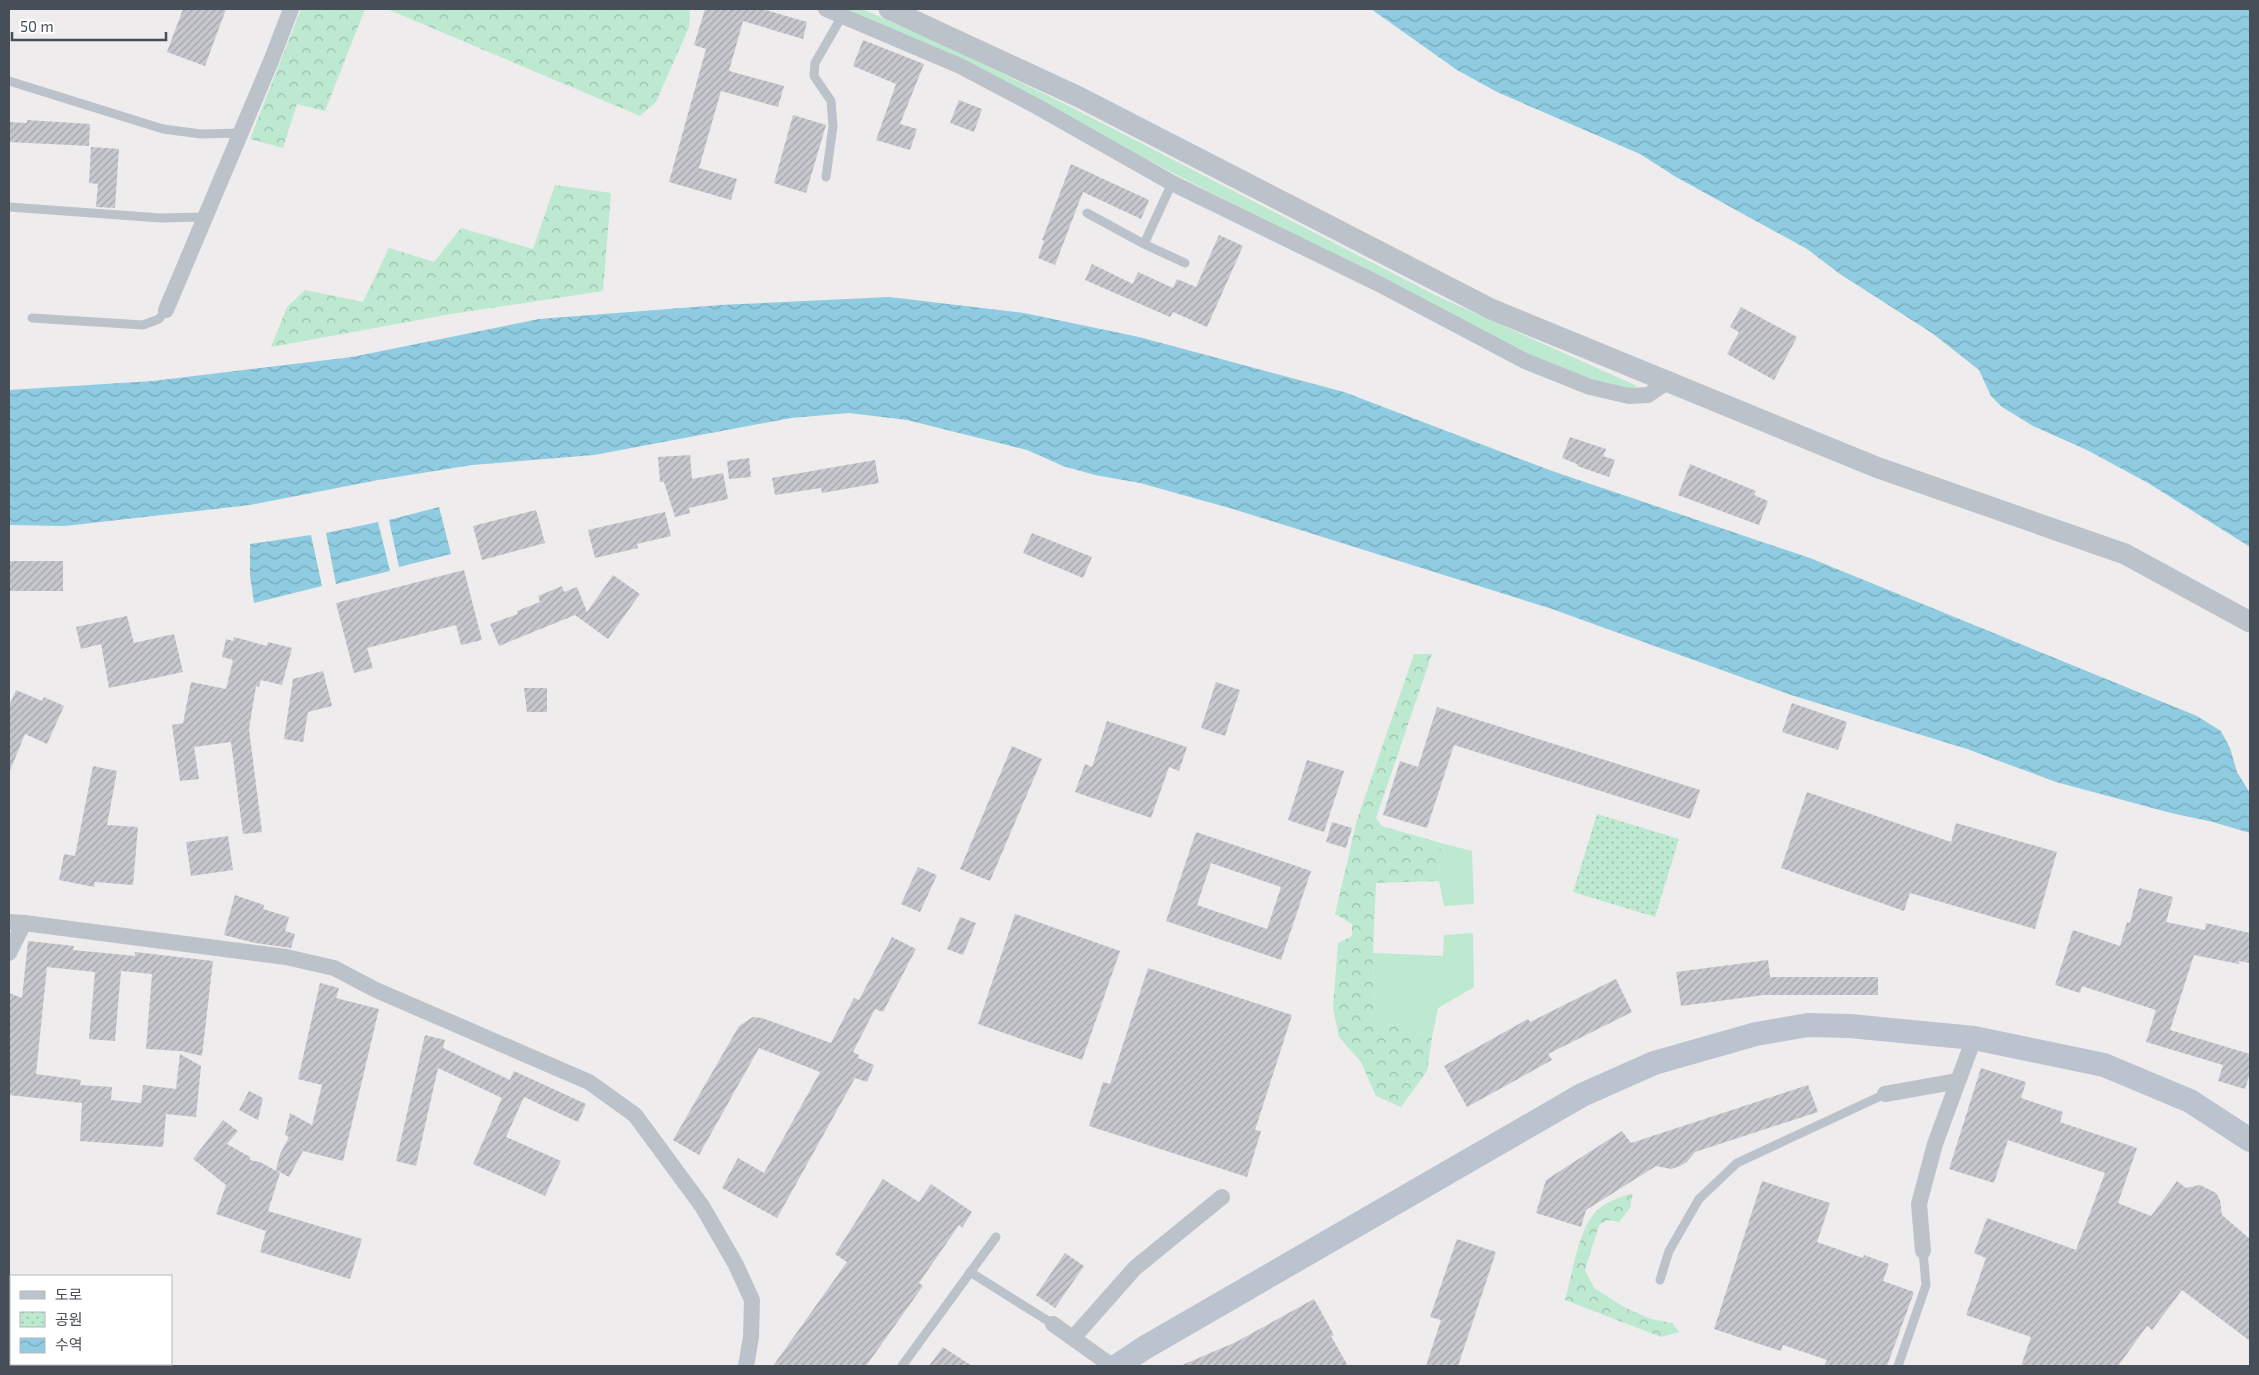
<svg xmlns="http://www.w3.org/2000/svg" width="2259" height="1375" font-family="'Exo 2','Noto Sans KR',sans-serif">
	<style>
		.grass { fill: #bde9d0 }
		.forest { fill: url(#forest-crowns) }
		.park { fill: url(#park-dots) }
		.water { fill: url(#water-waves) }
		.building { fill: url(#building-hatch); fill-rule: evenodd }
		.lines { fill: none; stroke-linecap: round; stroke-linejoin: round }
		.service { stroke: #bbc2ca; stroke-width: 9 }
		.minor { stroke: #bbc2ca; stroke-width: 16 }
		.tertiary { stroke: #bbc2ca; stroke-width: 21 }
		.secondary { stroke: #bbc3ce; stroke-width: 24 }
	</style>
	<defs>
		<pattern id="forest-crowns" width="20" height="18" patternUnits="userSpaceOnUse" patternTransform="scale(1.25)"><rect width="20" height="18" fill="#bde9d0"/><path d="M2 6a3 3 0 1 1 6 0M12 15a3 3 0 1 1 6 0" fill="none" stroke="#9bbfac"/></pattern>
		<pattern id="park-dots" width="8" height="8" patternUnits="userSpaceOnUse" patternTransform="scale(1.25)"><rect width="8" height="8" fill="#bde9d0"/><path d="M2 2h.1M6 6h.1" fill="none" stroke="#9bbfac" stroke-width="1.8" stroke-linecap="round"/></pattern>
		<pattern id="water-waves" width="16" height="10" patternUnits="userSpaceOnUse" patternTransform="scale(1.25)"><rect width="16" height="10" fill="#8fcce1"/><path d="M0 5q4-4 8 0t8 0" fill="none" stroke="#77a8b9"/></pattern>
		<pattern id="building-hatch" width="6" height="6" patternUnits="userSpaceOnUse" patternTransform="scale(1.25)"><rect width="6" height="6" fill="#c7c8ce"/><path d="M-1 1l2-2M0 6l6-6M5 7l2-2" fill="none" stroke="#a3a5aa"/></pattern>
	</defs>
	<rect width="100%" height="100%" fill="#eeecec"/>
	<g class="grass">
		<polygon points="838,9 862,9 931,39 1061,102 1437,296 1637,386 1624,392 1488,338 1409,294 982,75"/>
		<polygon points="1441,843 1472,851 1474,904 1444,906 1439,881"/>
		<polygon points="1473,933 1474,987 1438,1008 1432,1037 1375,1020 1373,953 1443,956 1444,935"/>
	</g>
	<g class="forest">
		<polygon points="301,9 365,9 325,111 297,104 283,148 250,139"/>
		<polygon points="387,9 690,9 689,27 656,102 640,116"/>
		<polygon points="555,185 611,193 603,291 451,314 271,347 287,307 305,290 363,302 389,248 434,262 461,228 533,249"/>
		<polygon points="1414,654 1432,654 1376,818 1382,826 1441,843 1439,881 1376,883 1373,953 1375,1020 1432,1037 1427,1071 1401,1107 1376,1096 1361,1062 1339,1037 1333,1008 1338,943 1352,936 1352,924 1335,914 1357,820"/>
		<path d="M 1633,1193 L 1630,1208 L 1619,1222 L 1607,1220 L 1599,1225 L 1585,1270 L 1594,1288 L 1624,1307 L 1651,1319 L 1672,1323 L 1679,1332 L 1661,1337 L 1565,1300 C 1571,1278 1579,1231 1593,1215 C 1602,1203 1620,1197 1633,1193 Z"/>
	</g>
	<polygon class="park" points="1597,814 1679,839 1655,917 1573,892"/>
	<g class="water">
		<polygon points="1371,9 2250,9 2250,547 2148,483 2087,450 2033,426 2002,407 1991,396 1979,370 1932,333 1840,274 1807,249 1676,177 1640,154 1497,92 1457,70"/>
		<polygon points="889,297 1024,313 1139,337 1344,392 1552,471 1810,558 2197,716 2221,731 2230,748 2237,772 2250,793 2250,833 2213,822 2171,813 2056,782 1967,749 1791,695 1549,608 1233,509 1140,483 1095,475 1063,466 1027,450 907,420 849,413 791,418 594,455 472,465 378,480 250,505 65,526 9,525 9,390 153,381 352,357 539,319 720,305"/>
		<polygon points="439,507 451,554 399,567 389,520"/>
		<polygon points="378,522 390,571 336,584 326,533"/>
		<polygon points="311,535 322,586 254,603 250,575 250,544"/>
	</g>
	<g class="building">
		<polygon points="183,9 226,9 205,66 167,52"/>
		<polygon points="705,9 762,9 807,22 803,39 743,21 729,71 784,86 778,107 721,91 699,168 737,179 731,200 669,182 706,49 694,45"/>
		<polygon points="863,40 924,64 900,124 917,129 910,150 876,140 896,84 853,66"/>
		<polygon points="959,100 982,109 974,132 950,123"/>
		<polygon points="793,115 826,125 806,193 774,183"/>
		<polygon points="27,120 90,124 89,146 9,142 9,122 27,123"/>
		<polygon points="91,147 119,149 115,208 96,207 98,184 89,183"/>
		<polygon points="1071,164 1149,200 1141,219 1083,192 1055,265 1038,258 1044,241 1042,240"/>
		<polygon points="1219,235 1243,246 1207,327 1173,312 1170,317 1085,280 1092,264 1133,284 1138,272 1173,288 1177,279 1196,287"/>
		<polygon points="1741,307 1797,337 1774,380 1727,354 1739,332 1730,327"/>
		<polygon points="1570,437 1606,449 1603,456 1615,460 1609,477 1577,466 1577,464 1562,458"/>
		<polygon points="690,455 692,479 723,473 728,499 689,508 690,513 675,517 664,482 660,482 658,457"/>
		<polygon points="749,458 751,477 729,479 727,461"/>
		<polygon points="875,460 879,483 822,493 821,488 775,495 772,478"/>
		<polygon points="1690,464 1756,491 1754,495 1768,501 1759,525 1678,495"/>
		<polygon points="536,510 545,543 482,560 473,526"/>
		<polygon points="665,512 671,536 637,544 638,548 595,558 588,530"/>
		<polygon points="1032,533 1092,557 1083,578 1023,553"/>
		<rect x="9" y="561" width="54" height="30"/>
		<polygon points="464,570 482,640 461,645 456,625 367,648 373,668 354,673 336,603"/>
		<polygon points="613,575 640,594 608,639 575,615 499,646 490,624 518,614 517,611 540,602 538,596 562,586 564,592 577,587 587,612"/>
		<polygon points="127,616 134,643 174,634 183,672 109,688 101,644 81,649 76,627"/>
		<polygon points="234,637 267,646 268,642 292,648 282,685 261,680 259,687 256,686 249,729 262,832 243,834 231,742 194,747 199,779 180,781 172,725 183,723 191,682 226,689 233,660 222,657 226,639 233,641"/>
		<polygon points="323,671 332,706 308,712 303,742 284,739 293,679"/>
		<polygon points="1216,682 1240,690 1225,736 1201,728"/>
		<polygon points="524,688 547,688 547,712 527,712"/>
		<polygon points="16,690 42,701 44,697 64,706 47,744 25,734 9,773 9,706"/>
		<polygon points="1792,703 1847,722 1838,750 1782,732"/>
		<polygon points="1437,707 1700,790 1690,819 1454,745 1427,828 1383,815 1400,761 1418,767"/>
		<polygon points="1107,721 1187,747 1179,771 1169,767 1151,818 1075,792 1085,764 1092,767"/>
		<polygon points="1012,746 1042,759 990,881 960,869"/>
		<polygon points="1307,760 1344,771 1324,832 1288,820"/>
		<polygon points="93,766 117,771 107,825 138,827 133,885 95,882 94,887 59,880 64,854 75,856"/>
		<polygon points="1807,792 1951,842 1956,823 2057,852 2035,929 1910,893 1904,911 1781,868"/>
		<polygon points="1332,822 1352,828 1346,848 1326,842"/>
		<path d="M 1196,832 L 1311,871 L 1281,960 L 1166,921 ZM 1211,863 L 1281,887 L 1267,929 L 1197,905 Z"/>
		<polygon points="228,836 233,870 191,876 186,842"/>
		<polygon points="918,867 937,875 920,912 901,904"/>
		<polygon points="2139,888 2173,897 2166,922 2205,930 2206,923 2250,933 2250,963 2239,961 2239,964 2194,955 2170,1030 2250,1054 2250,1073 2245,1089 2218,1081 2223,1065 2146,1042 2156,1010 2082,986 2080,993 2055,985 2073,930 2120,946 2127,922 2130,923"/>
		<polygon points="235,895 264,905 263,909 289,917 285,931 295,934 291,948 255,943 224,935"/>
		<polygon points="1015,914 1120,951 1082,1060 978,1024"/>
		<polygon points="960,917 976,923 963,955 947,949"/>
		<polygon points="892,937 916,949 883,1012 875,1009 853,1052 859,1055 858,1058 874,1065 867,1082 855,1078 777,1218 722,1188 738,1158 764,1173 820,1072 759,1048 699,1155 673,1140 739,1026 753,1017 762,1018 831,1043 854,998 859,1000"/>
		<polygon points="28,941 74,946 73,950 135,956 135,952 213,961 202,1056 181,1051 146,1049 152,974 121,971 115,1041 89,1039 95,972 47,967 36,1074 81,1080 80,1085 112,1087 111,1100 141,1103 143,1085 176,1089 180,1054 201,1066 196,1117 166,1114 163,1147 80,1141 82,1103 9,1095 9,993 22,998"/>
		<polygon points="1768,960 1770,977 1878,977 1878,995 1764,995 1681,1006 1676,972"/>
		<polygon points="1148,968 1292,1015 1255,1130 1261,1131 1247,1177 1089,1126 1103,1082 1110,1084"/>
		<polygon points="1616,979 1632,1012 1548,1054 1552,1060 1467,1107 1444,1066 1528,1019 1530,1022"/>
		<polygon points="320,983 339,988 336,998 379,1009 343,1161 303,1151 289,1177 276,1170 280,1154 289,1137 285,1135 290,1113 312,1125 322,1085 298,1079"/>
		<polygon points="425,1035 445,1040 443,1048 510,1080 514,1071 586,1104 578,1122 524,1097 506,1137 561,1161 545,1196 473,1164 502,1098 438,1068 416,1166 396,1161"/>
		<polygon points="1981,1068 2026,1082 2021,1098 2063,1112 2060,1122 2137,1148 2118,1203 2151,1216 2177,1181 2186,1188 2200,1185 2216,1193 2220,1200 2222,1215 2250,1239 2250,1341 2182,1290 2152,1330 2147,1326 2118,1366 2021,1366 2031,1337 1966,1315 1986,1258 1974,1253 1987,1218 2076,1250 2105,1173 2008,1140 1994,1183 1949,1169"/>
		<polygon points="1808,1085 1818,1112 1695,1152 1687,1162 1680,1166 1671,1169 1656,1166 1586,1210 1581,1227 1536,1213 1546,1180 1622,1131 1631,1143"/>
		<polygon points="249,1091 263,1098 258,1120 239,1110"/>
		<polygon points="223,1120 238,1131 227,1144 250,1157 250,1160 260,1162 280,1173 268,1211 362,1239 350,1279 260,1252 266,1231 216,1214 226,1185 193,1159"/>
		<polygon points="883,1179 919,1202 931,1184 972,1212 962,1228 959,1225 919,1283 923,1286 866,1366 773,1366 847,1262 835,1254"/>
		<polygon points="1762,1181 1830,1203 1817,1242 1863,1258 1864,1255 1889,1264 1883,1281 1914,1292 1887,1366 1824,1366 1827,1360 1783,1345 1781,1351 1714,1329"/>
		<polygon points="1457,1239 1496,1252 1458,1366 1426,1366 1441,1320 1430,1317"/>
		<polygon points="1065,1253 1084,1266 1055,1308 1036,1295"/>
		<polygon points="1314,1299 1334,1335 1331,1336 1348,1366 1180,1366 1236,1342"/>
		<polygon points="943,1347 972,1366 929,1366"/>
	</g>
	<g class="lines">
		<g class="service">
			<polyline points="9,81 163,129 201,134 240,133"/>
			<polyline points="826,177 833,126 831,101 814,76 815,63 842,16"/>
			<polyline points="9,207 161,218 205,217"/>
			<polyline points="1087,213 1144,244 1185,263"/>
			<polyline points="1144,244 1172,183"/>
			<polyline points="32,318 143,325 159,319 166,310"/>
			<polyline points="970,1272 1053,1324"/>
			<polyline points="1660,1280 1669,1251 1699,1199 1737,1163 1885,1094"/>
			<polyline points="902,1366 996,1237"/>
			<polyline points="1898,1366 1926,1285 1923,1251"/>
		</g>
		<g class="minor">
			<polyline points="826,9 960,66 1036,106 1172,183 1379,284 1525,361 1590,387 1629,396 1648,395 1667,382"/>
			<polyline points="166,310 271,61 291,9"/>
			<polyline points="9,922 24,923 286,957 334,968 376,990 589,1082 635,1115 702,1206 736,1265 752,1300 751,1337 746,1366"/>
			<polyline points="9,953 24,923"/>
			<polyline points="1885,1094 1958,1081"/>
			<polyline points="1923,1251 1919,1204 1935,1144 1974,1038"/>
			<polyline points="1053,1324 1112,1366"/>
			<polyline points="1073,1338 1135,1268 1222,1197"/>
		</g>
		<polyline class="tertiary" points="889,9 1079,97 1491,309 1876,467 2125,554 2250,622"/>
		<polyline class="secondary" points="1117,1366 1144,1348 1582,1095 1654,1063 1756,1034 1808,1025 1850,1026 1974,1038 2104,1065 2190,1101 2250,1140"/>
	</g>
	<rect width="2259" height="1375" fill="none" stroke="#464e57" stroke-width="20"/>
	<rect x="10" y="1275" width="162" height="90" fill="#ffffff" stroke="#b5b8bc"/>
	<rect x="20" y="1291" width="25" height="8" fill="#bbc3ce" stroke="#b5b8bc"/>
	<text x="55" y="1300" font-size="15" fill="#464e57">도로</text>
	<rect x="20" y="1312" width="25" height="15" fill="url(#park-dots)" stroke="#b5b8bc"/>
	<text x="55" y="1325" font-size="15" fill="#464e57">공원</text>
	<rect x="20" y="1338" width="25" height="15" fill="url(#water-waves)" stroke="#b5b8bc"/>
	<text x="55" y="1350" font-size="15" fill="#464e57">수역</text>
	<path d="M12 32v8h154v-8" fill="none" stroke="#464e57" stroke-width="2.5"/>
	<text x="20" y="32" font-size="15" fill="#464e57" stroke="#ffffff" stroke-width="4" paint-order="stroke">50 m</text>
</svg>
